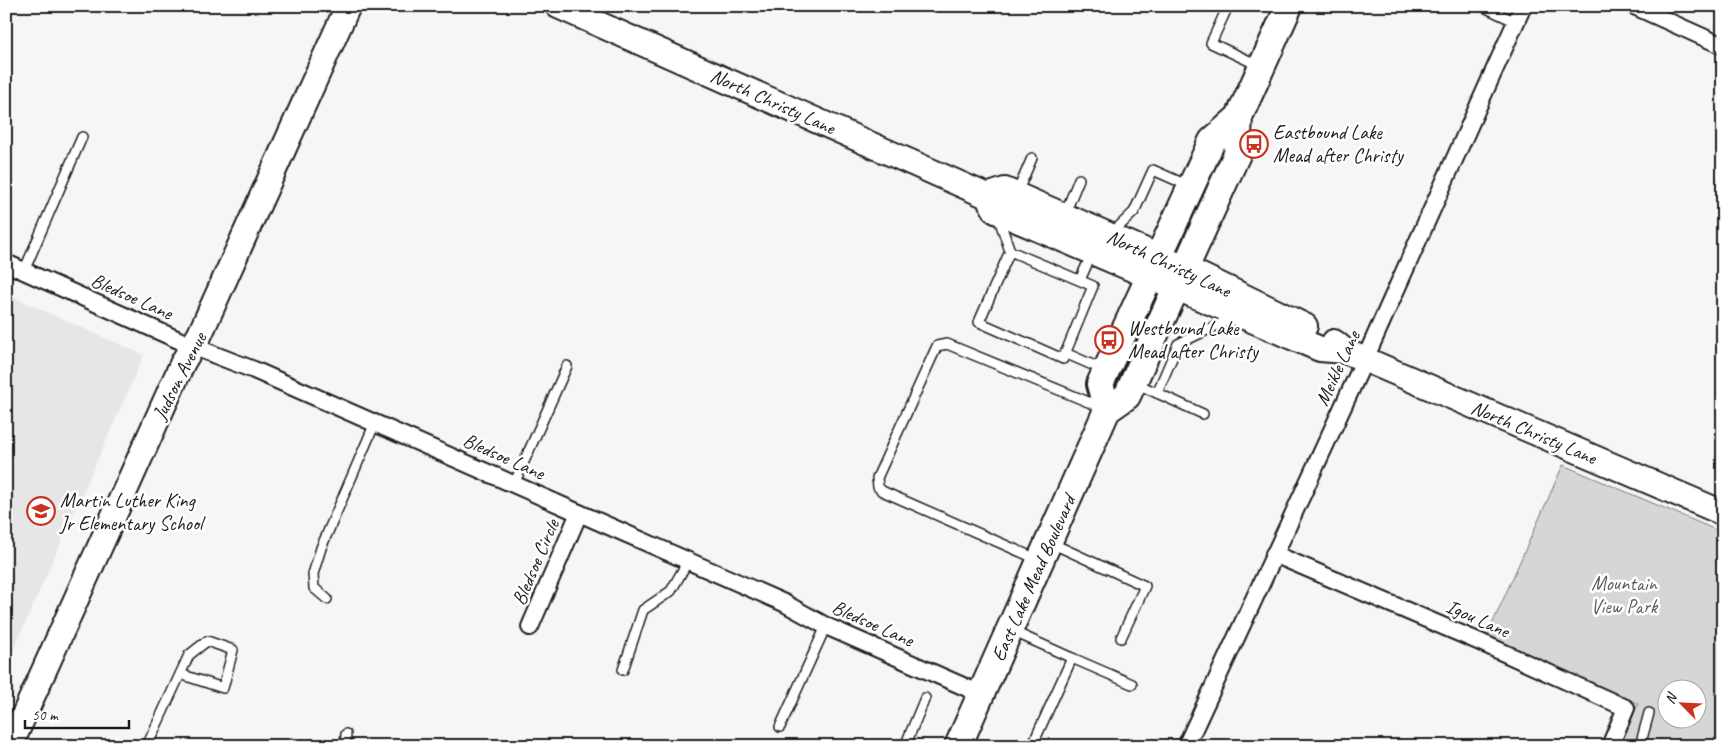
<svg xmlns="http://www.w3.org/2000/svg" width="1729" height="752" font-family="Caveat,sans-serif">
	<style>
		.built { fill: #e6e6e6 }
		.green { fill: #d6d6d6; stroke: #797979; fill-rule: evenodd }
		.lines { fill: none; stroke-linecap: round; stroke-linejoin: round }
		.lane-casing { stroke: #1c1c1c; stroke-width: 12 }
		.street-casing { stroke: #1c1c1c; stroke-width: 20 }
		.secondary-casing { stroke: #1c1c1c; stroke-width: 28 }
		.primary-casing { stroke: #1c1c1c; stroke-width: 30 }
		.lane { stroke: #fff; stroke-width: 9 }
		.street { stroke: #fff; stroke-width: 16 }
		.secondary { stroke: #fff; stroke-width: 24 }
		.primary { stroke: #fff; stroke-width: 26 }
		.labels { text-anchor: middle; stroke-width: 5; stroke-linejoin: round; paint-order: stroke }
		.street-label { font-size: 20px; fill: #1c1c1c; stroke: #fff }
		.poi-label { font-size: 20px; fill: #1c1c1c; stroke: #fff; text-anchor: start }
		.park-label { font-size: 20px; fill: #5d5d5d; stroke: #fff }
	</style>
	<rect width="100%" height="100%" fill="#f6f6f6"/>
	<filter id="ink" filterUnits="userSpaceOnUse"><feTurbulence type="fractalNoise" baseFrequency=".02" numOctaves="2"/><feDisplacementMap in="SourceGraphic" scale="10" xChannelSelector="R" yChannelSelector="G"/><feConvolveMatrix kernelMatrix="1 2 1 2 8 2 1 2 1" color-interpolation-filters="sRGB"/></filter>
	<g filter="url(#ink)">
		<polygon class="built" points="6,294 144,355 6,666"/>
		<path class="green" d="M 1563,465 L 1723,533 L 1723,746 L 1620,746 L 1638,704 L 1486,638 ZM 1666,690 L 1696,690 L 1696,720 L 1666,720 Z"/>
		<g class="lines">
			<defs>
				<g id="lane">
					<polyline points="1228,6 1211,43 1260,66"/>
					<polyline points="1482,6 1516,22"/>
					<polyline points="1016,195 1032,158"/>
					<polyline points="998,216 1010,251 979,322 1063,359 1093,286 1010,251"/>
					<polyline points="1064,216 1079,179"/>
					<polyline points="1111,234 1134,212 1153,170 1189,186"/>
					<polyline points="24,271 82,137"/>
					<polyline points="1080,280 1092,253"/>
					<polyline points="1065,353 1104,370"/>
					<polyline points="1135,383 1203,414"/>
					<polyline points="1157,393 1178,344 1234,317"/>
					<polyline points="514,484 567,366"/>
					<polyline points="1051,543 1145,586 1121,638"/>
					<polyline points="1039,560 882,491 878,487 877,478 937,346 947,344 1103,408"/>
					<polyline points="327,599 314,588 313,574 321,548 375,423"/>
					<polyline points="1012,631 1072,658 1032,746"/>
					<polyline points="1072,658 1132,684"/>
					<polyline points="623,670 643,610 671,591 688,561"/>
					<polyline points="780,727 826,626"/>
					<polyline points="147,746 189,655 207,641 233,650 223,688 180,674"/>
					<polyline points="345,746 346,734"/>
					<polyline points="905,746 925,698"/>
					<polyline points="1640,746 1649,713"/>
				</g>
				<g id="street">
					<polyline points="1634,6 1723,46"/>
					<polyline points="6,263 192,346 254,370 579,513 784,603 826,626 981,694"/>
					<polyline points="1274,554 1480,642 1626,708 1610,746"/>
					<polyline points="530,627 579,513"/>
					<polyline points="1186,746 1365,359 1523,6"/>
				</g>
				<g id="secondary">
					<polyline points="558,6 987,196 996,211 1320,349 1345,351"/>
					<polyline points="987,196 1005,190 1185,268 1305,326"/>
					<polyline points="1334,342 1345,351 1723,513"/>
					<polyline points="10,746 183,362 200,334 348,6"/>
				</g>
				<g id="primary">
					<polyline points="1107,410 1100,384 1212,141 1239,117"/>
					<polyline points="958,746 1107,410 1127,396 1237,154 1239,117 1289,6"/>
				</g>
			</defs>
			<use href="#lane" class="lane-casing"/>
			<use href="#street" class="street-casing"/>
			<use href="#secondary" class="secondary-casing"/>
			<use href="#primary" class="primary-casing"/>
			<use href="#lane" class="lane"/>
			<use href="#street" class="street"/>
			<use href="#secondary" class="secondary"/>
			<use href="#primary" class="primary"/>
		</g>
	</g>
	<defs>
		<symbol id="bus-ring" viewBox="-11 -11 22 22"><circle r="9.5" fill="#fff" stroke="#c8321e" stroke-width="1.5"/><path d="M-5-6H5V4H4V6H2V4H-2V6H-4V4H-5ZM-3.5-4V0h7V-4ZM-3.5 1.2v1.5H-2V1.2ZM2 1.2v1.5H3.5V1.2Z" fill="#c8321e"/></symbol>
		<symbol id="school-ring" viewBox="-11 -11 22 22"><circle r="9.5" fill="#fff" stroke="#c8321e" stroke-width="1.5"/><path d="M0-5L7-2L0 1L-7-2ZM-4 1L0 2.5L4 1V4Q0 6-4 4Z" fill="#c8321e"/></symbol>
	</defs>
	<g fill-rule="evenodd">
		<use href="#bus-ring" x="1238" y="128" width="32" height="32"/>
		<use href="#bus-ring" x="1093" y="324" width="32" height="32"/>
		<use href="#school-ring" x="25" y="495" width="32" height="32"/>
	</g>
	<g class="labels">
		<g class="street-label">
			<text transform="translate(773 101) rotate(24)" y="7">North Christy Lane</text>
			<text transform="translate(1169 263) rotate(25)" y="7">North Christy Lane</text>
			<text transform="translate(132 296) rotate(24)" y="7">Bledsoe Lane</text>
			<text transform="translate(1337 368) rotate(-65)" y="7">Meikle Lane</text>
			<text transform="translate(179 376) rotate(-63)" y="7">Judson Avenue</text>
			<text transform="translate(1534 432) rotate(23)" y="7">North Christy Lane</text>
			<text transform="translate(504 456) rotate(24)" y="7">Bledsoe Lane</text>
			<text transform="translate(535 562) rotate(-67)" y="7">Bledsoe Circle</text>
			<text transform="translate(1033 578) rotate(-66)" y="7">East Lake Mead Boulevard</text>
			<text transform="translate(1478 618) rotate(24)" y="7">Igou Lane</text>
			<text transform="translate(873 623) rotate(24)" y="7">Bledsoe Lane</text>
		</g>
		<g class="poi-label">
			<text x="1273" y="139">Eastbound Lake<tspan x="1273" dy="23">Mead after Christy</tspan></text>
			<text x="1128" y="335">Westbound Lake<tspan x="1128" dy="23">Mead after Christy</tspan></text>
			<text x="60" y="507">Martin Luther King<tspan x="60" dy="23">Jr Elementary School</tspan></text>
		</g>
		<g class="park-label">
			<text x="1624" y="590">Mountain<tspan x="1624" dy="23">View Park</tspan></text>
		</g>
	</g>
	<rect width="1729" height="752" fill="none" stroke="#fff" stroke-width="25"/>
	<rect x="12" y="12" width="1704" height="727" fill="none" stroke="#1c1c1c" stroke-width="2" filter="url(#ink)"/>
	<g transform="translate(1682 704) rotate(294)"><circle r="24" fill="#ffffff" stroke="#a4a4a4"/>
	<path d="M0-4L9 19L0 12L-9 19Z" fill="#c8321e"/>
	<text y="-8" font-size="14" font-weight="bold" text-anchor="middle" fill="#1c1c1c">N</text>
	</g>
	<path d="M25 720v8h104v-8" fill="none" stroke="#1c1c1c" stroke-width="2.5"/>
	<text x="32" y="720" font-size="15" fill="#1c1c1c" stroke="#ffffff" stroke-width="4" paint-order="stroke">50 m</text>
</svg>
